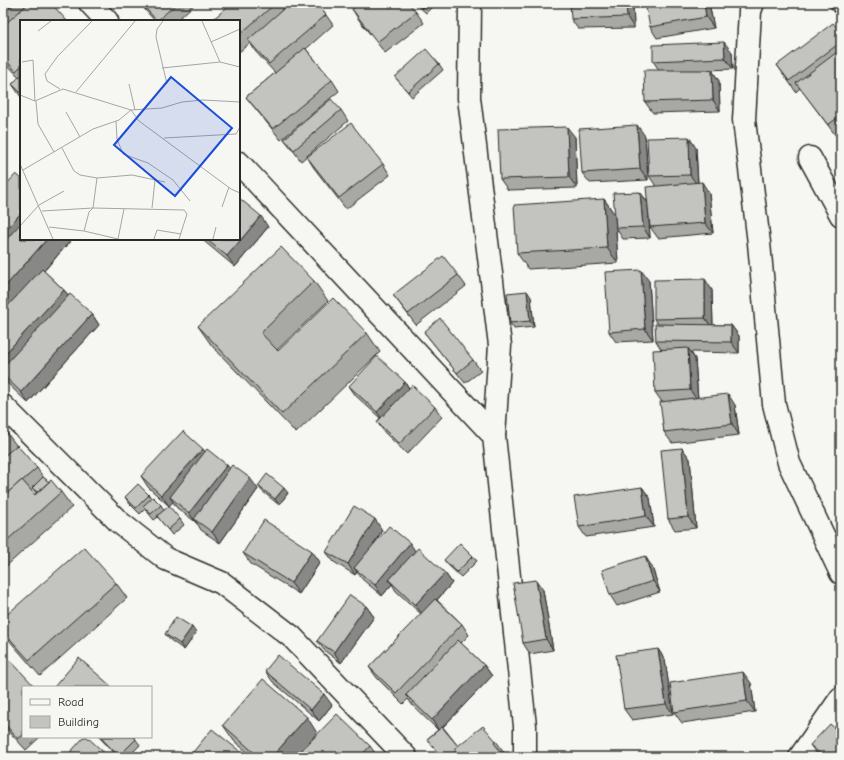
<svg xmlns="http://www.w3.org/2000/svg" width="844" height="760" font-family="'Comic Neue',sans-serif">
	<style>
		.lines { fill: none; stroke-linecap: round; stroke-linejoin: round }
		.street-casing { stroke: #2b2b2b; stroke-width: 25 }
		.street { stroke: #f6f6f2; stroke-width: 22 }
		.wall { fill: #a8a8a5; stroke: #2b2b2b; fill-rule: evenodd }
		.shaded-wall { fill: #888886; stroke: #2b2b2b }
		.building { fill: #c3c3c0; stroke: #2b2b2b }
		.inset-road { fill: none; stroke: #a5a5a2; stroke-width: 1 }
		.view { fill: #1d4ed8; fill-opacity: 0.15; stroke: #1d4ed8; stroke-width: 2 }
		.inset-edge { fill: none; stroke: #2b2b2b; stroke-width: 2 }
	</style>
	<rect width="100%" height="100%" fill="#f6f6f2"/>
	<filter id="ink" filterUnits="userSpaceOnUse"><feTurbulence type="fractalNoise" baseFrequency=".025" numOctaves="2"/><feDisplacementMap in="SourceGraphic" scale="8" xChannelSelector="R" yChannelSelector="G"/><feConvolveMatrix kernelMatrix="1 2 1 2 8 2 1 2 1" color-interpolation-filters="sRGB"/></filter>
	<g filter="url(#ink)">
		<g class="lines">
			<defs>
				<g id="street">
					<polyline points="90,3 107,21"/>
					<polyline points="470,3 469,98 500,345 494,436 525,726 525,757"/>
					<polyline points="753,3 750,11 744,120 759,243 774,404 789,463 841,573"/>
					<polyline points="810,158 841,215"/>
					<polyline points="239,163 494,436"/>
					<polyline points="3,406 119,522 166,559 222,583 292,637 406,757"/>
					<polyline points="800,757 841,698"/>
				</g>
			</defs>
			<use href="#street" class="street-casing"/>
			<use href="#street" class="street"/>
		</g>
		<g class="wall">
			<polygon points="3,3 23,3 25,6 21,21 21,97 12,84 19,77 3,60"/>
			<polygon points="140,3 196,3 176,21 155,21 146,11"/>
			<polygon points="232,3 316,3 326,15 333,25 306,49 332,80 339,91 281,140 254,107 246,97 275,73 255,51 250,43 239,52 239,21"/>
			<polygon points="415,3 434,3 435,4 426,13"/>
			<polygon points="633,3 634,28 578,29 571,19"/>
			<polygon points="709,3 714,28 657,38 650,27"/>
			<polygon points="827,3 841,3 841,24 840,19"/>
			<polygon points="352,9 416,12 424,23 385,53 359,20"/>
			<polygon points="841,33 841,133 841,132 836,136 800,88 796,92 777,65"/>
			<polygon points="732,52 733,69 708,70 712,70 719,81 720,111 653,113 645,102 659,70 653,61"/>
			<polygon points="439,64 443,70 412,97 395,77"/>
			<polygon points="341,110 348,121 301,161 292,149 284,139"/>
			<polygon points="645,136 648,180 590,183 582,173"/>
			<polygon points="575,137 577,188 508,190 500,179"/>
			<polygon points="696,148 698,182 709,193 713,233 658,238 650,227 648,205 650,238 623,239 616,228 640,192 648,202 656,186 649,176"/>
			<polygon points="307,157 383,164 390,175 346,209 314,168"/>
			<polygon points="3,188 72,239 44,271 64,290 68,295 92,314 99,325 28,403 6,382 3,377"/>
			<polygon points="604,199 615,215 618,263 528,269 517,253"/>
			<polygon points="268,227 235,267 205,242 203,239 239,239"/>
			<polygon points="458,275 466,286 416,325 393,295"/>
			<polygon points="314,281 328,301 277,350 278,351 367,333 380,352 296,433 212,346 198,326"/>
			<polygon points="649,281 653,340 616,342 609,332"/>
			<polygon points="712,290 713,325 731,325 739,336 739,353 691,352 695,359 698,398 735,405 739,435 672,443 664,432 662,402 655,392 661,349 656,341 658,324 654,319"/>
			<polygon points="531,297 534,327 514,329 510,323"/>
			<polygon points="424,332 473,360 481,371 465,383 432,342"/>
			<polygon points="405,382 409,388 435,407 442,417 407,454 385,433 377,422 380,418 356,396 349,386"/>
			<path d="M 3,428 L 7,433 L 16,445 L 37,468 L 43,477 L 61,492 L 72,507 L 3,569 ZM 33,489 L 36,493 L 35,495 L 31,491 Z"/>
			<polygon points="682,448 690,459 696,528 675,530 668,519"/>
			<polygon points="205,452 227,465 229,469 258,489 220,543 201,530 197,523 177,508 173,502 169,506 148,487 141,476"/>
			<polygon points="258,486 288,493 279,505 262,491"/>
			<polygon points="642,487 650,498 654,527 586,537 579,527"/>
			<polygon points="149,495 152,499 161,505 164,510 180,519 184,525 172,535 158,517 154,520 145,509 140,514 129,503 125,497"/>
			<polygon points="382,530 373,546 415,551 445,573 452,583 437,600 462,624 469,635 461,643 484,665 492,676 443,727 458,746 496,741 504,752 502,754 505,757 441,757 427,739 438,730 413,706 408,699 403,704 377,678 369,667 421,614 396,591 392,584 382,596 362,579 357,572 355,575 334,562 326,552"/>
			<polygon points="243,553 320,562 299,594 251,564"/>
			<polygon points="473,556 477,561 461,577 448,565 444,560"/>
			<polygon points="645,556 652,567 660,592 617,606 610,595"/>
			<polygon points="116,583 127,598 40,676 8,639 3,632 3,618"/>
			<polygon points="543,590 553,650 530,654 523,643"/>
			<polygon points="366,606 374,617 341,663 325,651 317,641"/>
			<polygon points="196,633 184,650 169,639 165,634"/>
			<polygon points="658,649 665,660 673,714 632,720 624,709"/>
			<polygon points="3,654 9,662 23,687 23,737 40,737 26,750 3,725"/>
			<polygon points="265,671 332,705 319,721 273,682"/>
			<polygon points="751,683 755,712 682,723 674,712"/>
			<polygon points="223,725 317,733 306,745 370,746 378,757 303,757 300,753 296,757 253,757 234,741"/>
			<polygon points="99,737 134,737 140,745 128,757 118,757"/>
			<polygon points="810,745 841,757 819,757"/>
		</g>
		<g class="shaded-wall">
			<polygon points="626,3 633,3 634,28 627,17"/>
			<polygon points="704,3 709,3 714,28 706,17"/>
			<polygon points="724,42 732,52 733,69 725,58"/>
			<polygon points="712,70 719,81 720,111 713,100"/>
			<polygon points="637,125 645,136 648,180 640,169"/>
			<polygon points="567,127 575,137 577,188 569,177"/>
			<polygon points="689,137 696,148 698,186 690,175"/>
			<polygon points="702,182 709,193 713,233 705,223"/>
			<polygon points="640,192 648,203 650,238 643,227"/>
			<polygon points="604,199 615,215 618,263 607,248"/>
			<polygon points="21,213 21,239 3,260 3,233"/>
			<polygon points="261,216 268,227 235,267 227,256"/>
			<polygon points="47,239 72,239 3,317 3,289"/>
			<polygon points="641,270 649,281 653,340 645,329"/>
			<polygon points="705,279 712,290 713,329 705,318"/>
			<polygon points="64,290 72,300 7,370 3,364 3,356"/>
			<polygon points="527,291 531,297 534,327 530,321"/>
			<polygon points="92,314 99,325 28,403 21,392"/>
			<polygon points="731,325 739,336 739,353 731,342"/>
			<polygon points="688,348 695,359 698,401 690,390"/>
			<polygon points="405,382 412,393 384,422 377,412"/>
			<polygon points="728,394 735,405 739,435 732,424"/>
			<polygon points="682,448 690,459 696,528 688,517"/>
			<polygon points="203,449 211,460 170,497 173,502 169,506 161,495"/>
			<polygon points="227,465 235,476 194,519 197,524 189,513"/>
			<polygon points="250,478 258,489 220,543 212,532"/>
			<polygon points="642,487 650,498 654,527 646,516"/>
			<polygon points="284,488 288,493 279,505 275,499"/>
			<polygon points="375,519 382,530 358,571 354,568 357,572 355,575 348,564"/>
			<polygon points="410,543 417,554 389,580 392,584 382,596 375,585"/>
			<polygon points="312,551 320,562 299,594 291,583"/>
			<polygon points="645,556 652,567 660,592 653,581"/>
			<polygon points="445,573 452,583 423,615 415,605"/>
			<polygon points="536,580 543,590 553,650 546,639"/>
			<polygon points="366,606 374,617 341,663 334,652"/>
			<polygon points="192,627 196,633 184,650 180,644"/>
			<polygon points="658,649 665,660 673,714 666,704"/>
			<polygon points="484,665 492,676 439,731 432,720"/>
			<polygon points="743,672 751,683 755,712 747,701"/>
			<polygon points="324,694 332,705 319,721 311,710"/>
			<polygon points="307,717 317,733 296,757 272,757"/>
		</g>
		<g class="building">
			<polygon points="3,3 17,3 3,12"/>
			<polygon points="29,3 51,3 67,21 21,21 21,66 16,71 3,57 3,26"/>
			<polygon points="141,3 177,3 157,21"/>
			<polygon points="232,3 276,3 239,35 239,21 211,21"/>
			<polygon points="290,3 316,3 326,15 269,64 248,40"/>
			<polygon points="360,3 409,3 416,12 377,42 352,9"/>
			<polygon points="417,3 427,3 422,8"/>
			<polygon points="570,3 626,3 627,17 571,19"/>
			<polygon points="645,3 704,3 706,17 650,27"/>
			<polygon points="828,3 841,3 841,14 839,16"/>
			<polygon points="841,19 841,24 839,21"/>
			<polygon points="833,23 841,33 841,42 789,81 777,65"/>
			<polygon points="724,42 725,58 653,61 653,45"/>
			<polygon points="305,48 332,80 273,129 246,97"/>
			<polygon points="426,49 439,64 408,92 395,77"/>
			<polygon points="841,49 841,115 828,125 796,83"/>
			<polygon points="644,70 712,70 713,100 645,102"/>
			<polygon points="21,75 21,93 12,84"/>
			<polygon points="331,99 341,110 294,150 284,139"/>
			<polygon points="351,123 383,164 339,198 307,157"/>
			<polygon points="637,125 640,169 582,173 579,129"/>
			<polygon points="567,127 569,177 500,179 498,129"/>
			<polygon points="689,137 690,175 649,176 647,138"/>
			<polygon points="16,174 21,178 21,213 3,233 3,188"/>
			<polygon points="702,182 705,223 650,227 646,187"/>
			<polygon points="640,192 643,227 616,228 613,193"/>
			<polygon points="239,198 261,216 227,256 206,239 239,239"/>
			<polygon points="604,199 607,248 517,253 514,205"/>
			<polygon points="21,223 21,239 47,239 3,289 3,243"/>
			<polygon points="281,247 314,281 261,333 278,351 333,298 367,333 282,414 198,326"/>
			<polygon points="443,256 458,275 408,314 393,295"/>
			<polygon points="42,269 64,290 3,356 3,311"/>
			<polygon points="641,270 645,329 609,332 605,272"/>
			<polygon points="705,279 705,318 654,319 654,280"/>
			<polygon points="527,291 530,321 510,323 507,293"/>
			<polygon points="70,294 92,314 21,392 3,375 3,367"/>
			<polygon points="440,318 473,360 457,373 424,332"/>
			<polygon points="655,324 731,325 731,342 656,341"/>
			<polygon points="688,348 690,390 655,392 653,350"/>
			<polygon points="377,356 405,382 377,412 349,386"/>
			<polygon points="412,385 435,407 399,444 377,422"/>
			<polygon points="728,394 732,424 664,432 660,402"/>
			<polygon points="3,428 7,433 3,436"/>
			<polygon points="183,431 203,449 161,495 141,476"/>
			<polygon points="17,445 37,468 22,481 22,480 3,497 3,457"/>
			<polygon points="682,448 688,517 668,519 661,450"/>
			<polygon points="207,449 227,465 189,513 170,497"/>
			<polygon points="232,465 250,478 212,532 194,519"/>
			<polygon points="267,474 284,488 275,499 258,486"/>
			<polygon points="43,477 49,482 37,492 32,488"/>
			<polygon points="22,480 35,495 51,480 61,492 3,544 3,497"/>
			<polygon points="138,484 149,495 136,508 125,497"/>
			<polygon points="642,487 646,516 579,527 574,497"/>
			<polygon points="153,497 161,505 151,514 143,506"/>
			<polygon points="169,506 180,519 168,530 157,516"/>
			<polygon points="354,506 375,519 348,564 326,552"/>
			<polygon points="264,520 312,551 291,583 243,553"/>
			<polygon points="389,526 410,543 375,585 354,568"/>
			<polygon points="460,543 473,556 457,572 444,560"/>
			<polygon points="84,547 116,583 29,660 3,631 3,618"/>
			<polygon points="418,548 445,573 415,605 389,580"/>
			<polygon points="645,556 653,581 610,595 602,570"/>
			<polygon points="536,580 546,639 523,643 513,583"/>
			<polygon points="350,595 366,606 334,652 317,641"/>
			<polygon points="435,599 462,624 396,693 369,667"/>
			<polygon points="176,617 192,627 180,644 165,634"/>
			<polygon points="458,640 484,665 432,720 406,695"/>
			<polygon points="658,649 666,704 624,709 616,655"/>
			<polygon points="278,655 324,694 311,710 265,671"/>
			<polygon points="79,658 112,687 54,687"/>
			<polygon points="10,660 35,687 23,687 23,735 18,739 3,722 3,667"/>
			<polygon points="743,672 747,701 674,712 670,683"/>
			<polygon points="263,679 307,717 272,757 259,757 223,725"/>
			<polygon points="337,714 370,746 360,757 304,757 300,752"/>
			<polygon points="830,724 841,734 841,757 824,757 810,745"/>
			<polygon points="483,726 496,741 494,743 505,757 461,757 454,749"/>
			<polygon points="442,727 458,746 454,749 456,751 449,757 441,757 427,739"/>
			<polygon points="212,729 247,757 189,757"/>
			<polygon points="84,737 87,737 109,757 66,757"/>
			<polygon points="100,737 134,737 136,739 119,756"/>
		</g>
	</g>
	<g transform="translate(20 20)">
		<rect width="220" height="220" fill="#f6f6f2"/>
		<path class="inset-road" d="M 143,1 L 137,9 L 136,17 L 147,64M 182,1 L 200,42M 18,11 L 31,1M 191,22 L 220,9M 2,42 L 13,40 L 15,81M 142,48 L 200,42 L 220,47M 109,64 L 115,90M 40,69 L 27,61 L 25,54 L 37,37 L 72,1M 56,72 L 115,1M 0,75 L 15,81 L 43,69 L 111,90 L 142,88 L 162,82 L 183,80 L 220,82M 16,81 L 18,104 L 34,132M 111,90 L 119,101 L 211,169 L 220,173M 46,92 L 60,117M 96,101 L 97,119 L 103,134 L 128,143 L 153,160 L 170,181M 144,118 L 216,114 L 220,107M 42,128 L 54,151 L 60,155 L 77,158 L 112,155 L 145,162M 0,144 L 33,219M 3,150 L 73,109 L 99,100 L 111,90M 202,187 L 209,167M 132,188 L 135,160M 22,191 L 73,188 L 164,190 L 167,194 L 159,219M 0,206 L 19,185 L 44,171M 29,207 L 64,211 L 98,219 L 104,189M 64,211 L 69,192 L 73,188 L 77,158M 134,219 L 137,210 L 161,214M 193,219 L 196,207"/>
		<path class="view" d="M 151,57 L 212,108 L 155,176 L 94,125 Z"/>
		<rect width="220" height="220" class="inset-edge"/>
	</g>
	<rect width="844" height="760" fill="none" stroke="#f6f6f2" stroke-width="16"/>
	<rect x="8" y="8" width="828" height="744" fill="none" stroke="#2b2b2b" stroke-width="1.5" filter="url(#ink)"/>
	<rect x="22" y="686" width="130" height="52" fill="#f6f6f2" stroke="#a5a5a2"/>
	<rect x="30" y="699" width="20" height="6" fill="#f6f6f2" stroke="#a5a5a2"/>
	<text x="58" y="706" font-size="12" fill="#2b2b2b">Road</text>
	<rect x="30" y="716" width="20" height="12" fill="#c3c3c0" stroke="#a5a5a2"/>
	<text x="58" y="726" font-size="12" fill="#2b2b2b">Building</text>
</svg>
